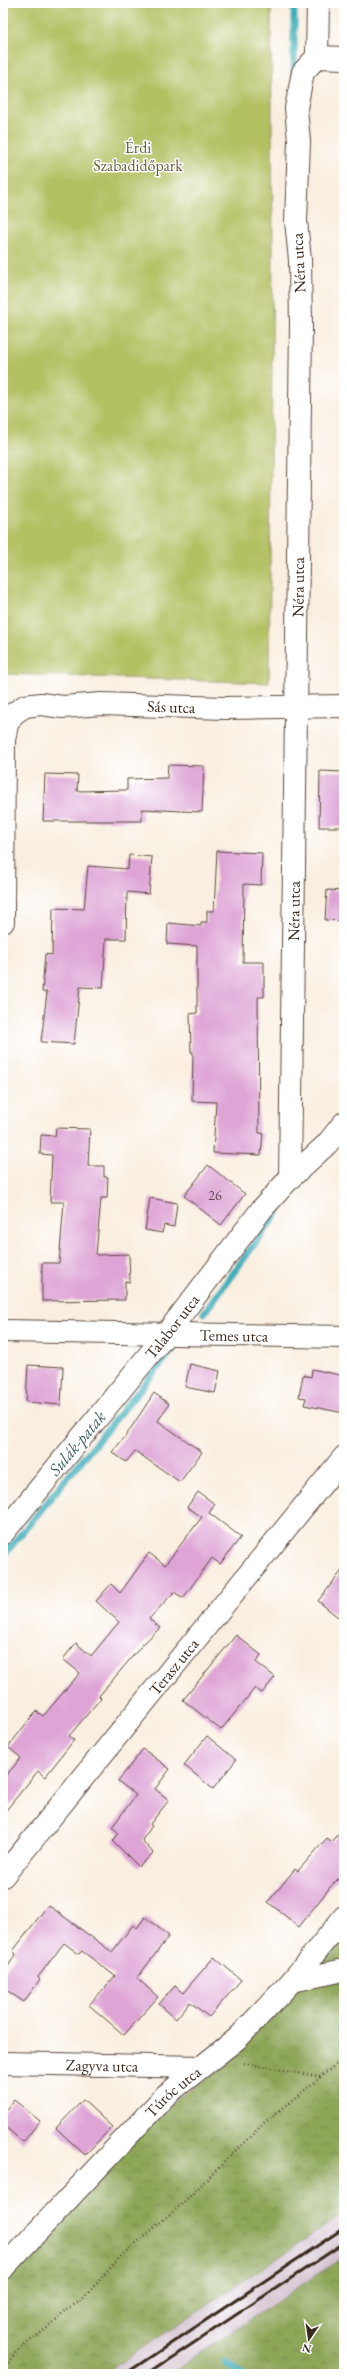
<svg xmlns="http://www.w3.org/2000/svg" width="347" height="2377" font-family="'EB Garamond',serif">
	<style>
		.industrial { fill: #d0bdcc }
		.green { fill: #b3c062; stroke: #777540 }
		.forest { fill: url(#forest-crowns); stroke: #64683b }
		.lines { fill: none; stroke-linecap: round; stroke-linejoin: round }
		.stream { stroke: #40afbc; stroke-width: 7 }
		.building { fill: #dea4d6 }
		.minor-casing { stroke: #58473b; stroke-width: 24 }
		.path { stroke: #58473b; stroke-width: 2.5; stroke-dasharray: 1 3; stroke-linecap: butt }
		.minor { stroke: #fff; stroke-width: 22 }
		.rail { stroke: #3b2a1e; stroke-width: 3 }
		.labels { text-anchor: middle; stroke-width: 3; stroke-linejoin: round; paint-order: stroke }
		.number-label { font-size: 14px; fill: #64484c }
		.park-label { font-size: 16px; fill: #655e36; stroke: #fff }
		.street-label { font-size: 16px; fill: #3b2a1e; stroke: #fff }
		.water-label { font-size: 17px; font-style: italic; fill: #3d5f5d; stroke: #fff }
	</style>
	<defs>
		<pattern id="forest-crowns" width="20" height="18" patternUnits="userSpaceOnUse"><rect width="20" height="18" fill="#8ea658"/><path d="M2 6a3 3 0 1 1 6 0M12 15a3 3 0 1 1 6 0" fill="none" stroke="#758748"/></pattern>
	</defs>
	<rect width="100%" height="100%" fill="#fff"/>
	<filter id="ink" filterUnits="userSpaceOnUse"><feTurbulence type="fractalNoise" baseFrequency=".025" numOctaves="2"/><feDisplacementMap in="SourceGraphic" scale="8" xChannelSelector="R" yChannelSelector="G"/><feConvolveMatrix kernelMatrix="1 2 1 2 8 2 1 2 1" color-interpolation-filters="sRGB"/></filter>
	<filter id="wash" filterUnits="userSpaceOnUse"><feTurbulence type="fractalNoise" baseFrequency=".012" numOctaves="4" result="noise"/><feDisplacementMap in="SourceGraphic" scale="16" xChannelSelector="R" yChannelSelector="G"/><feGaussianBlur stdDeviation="0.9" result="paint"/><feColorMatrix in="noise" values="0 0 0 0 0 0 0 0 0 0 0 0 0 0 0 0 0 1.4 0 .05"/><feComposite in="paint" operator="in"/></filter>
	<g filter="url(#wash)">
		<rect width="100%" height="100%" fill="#f9eedf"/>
		<polygon class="industrial" points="344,2214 344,2257 168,2374 103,2374"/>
		<polygon class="green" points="3,3 271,3 273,251 269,683 3,674"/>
		<g class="forest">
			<polygon points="344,1930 344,2214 103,2374 3,2374 3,2278 175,2100 225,2066"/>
			<polygon points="344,2257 344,2374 168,2374"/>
		</g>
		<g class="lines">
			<g class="stream">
				<polyline points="294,75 294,3"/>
				<polyline points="204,1313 278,1212 282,1199"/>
				<polyline points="3,1556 174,1348"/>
				<polyline points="226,2363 242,2374"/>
			</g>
		</g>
		<g id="blocks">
			<g class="building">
				<polygon points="168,765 204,766 202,812 142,809 142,821 43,821 45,774 78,775 77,791 127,790 127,779 167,778"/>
				<polygon points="320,771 344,772 344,827 319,827"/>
				<polygon points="217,851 262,853 261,885 244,884 243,962 264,962 264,997 258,997 259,1133 263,1133 261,1155 213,1153 216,1102 192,1101 193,1052 191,1052 190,1014 197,1013 197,946 167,944 168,923 201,926 201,922 207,922 207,911 214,911"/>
				<polygon points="129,855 152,857 149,894 127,892 126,939 106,939 103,988 80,987 74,1044 41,1042 47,992 42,992 45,954 52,955 53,908 84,909 88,866 128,869"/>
				<polygon points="327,890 344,891 344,921 325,920"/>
				<polygon points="56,1128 90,1129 88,1166 104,1166 104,1177 108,1177 107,1198 101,1198 96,1255 129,1254 130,1282 125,1281 125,1300 42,1301 42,1263 59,1263 64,1202 50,1202 52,1155 40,1154 41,1135 55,1136"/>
				<polygon points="208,1165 245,1194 221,1225 184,1196"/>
				<polygon points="150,1198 177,1203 174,1227 164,1225 162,1233 145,1230"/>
				<polygon points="190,1364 220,1371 215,1393 185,1387"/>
				<polygon points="28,1365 63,1367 61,1405 26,1402"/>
				<polygon points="312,1369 344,1376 344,1413 304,1405 306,1398 299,1397 303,1375 311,1377"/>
				<polygon points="154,1393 169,1404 158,1421 202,1452 180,1482 135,1451 126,1462 112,1452 125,1437"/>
				<polygon points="198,1492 215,1504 209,1513 241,1537 220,1564 212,1558 183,1598 174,1592 149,1619 160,1628 143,1644 99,1696 101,1698 69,1736 74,1740 45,1777 38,1771 3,1814 3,1779 21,1758 8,1747 36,1711 43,1716 80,1673 63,1659 76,1643 91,1656 119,1622 96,1601 111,1584 120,1593 149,1553 165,1565 202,1517 187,1507"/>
				<polygon points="344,1568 344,1622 318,1601"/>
				<polygon points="236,1635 261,1655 256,1662 275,1677 262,1693 255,1688 221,1730 183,1700"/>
				<polygon points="207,1736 236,1760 213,1789 184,1765"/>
				<polygon points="143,1749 170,1769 155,1789 169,1800 150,1824 152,1826 142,1840 153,1853 139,1867 113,1841 119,1833 112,1827 136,1795 118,1781"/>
				<polygon points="344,1827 344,1873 331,1886 299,1927 268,1902 295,1869 298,1871 327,1838 332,1842"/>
				<polygon points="48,1905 112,1952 133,1925 137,1928 145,1917 169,1936 137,1978 158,1997 124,2035 89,2005 115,1976 82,1951 79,1954 64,1943 38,1977 40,1979 24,2002 3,1988 3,1974 16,1954 13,1951"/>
				<polygon points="214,1957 241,1980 209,2017 190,2002 176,2019 159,2004 175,1986 183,1993"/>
				<polygon points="14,2100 40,2121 23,2142 3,2125 3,2113"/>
				<polygon points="83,2100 112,2127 85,2155 56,2128"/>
			</g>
		</g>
	</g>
	<g filter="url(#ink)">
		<use href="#blocks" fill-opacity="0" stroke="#58473b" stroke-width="1"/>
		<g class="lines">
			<defs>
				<g id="minor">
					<polyline points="317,57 344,58"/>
					<path id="s1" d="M 3,922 L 4,740 L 7,725 L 13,714 L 25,706 L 41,704 L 63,707 L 101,704 L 225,708 L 344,706"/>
					<path id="s2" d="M 290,1178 L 301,326 L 300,260 L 296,221 L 299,141 L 296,108 L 303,72 L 317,57 L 318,3"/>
					<path id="s3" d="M 3,1331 L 344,1337"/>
					<path id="s4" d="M 3,1533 L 167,1333 L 262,1209 L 290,1178 L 327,1144 L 344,1123"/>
					<path id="s5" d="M 3,1876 L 344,1457"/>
					<polyline points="292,1981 344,1970"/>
					<path id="s6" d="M 3,2063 L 200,2067"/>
					<path id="s7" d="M 3,2268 L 166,2095 L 238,2038 L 292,1981 L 344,1917"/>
				</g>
			</defs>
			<use href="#minor" class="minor-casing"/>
			<g class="path">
				<polyline points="244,2063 320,2077"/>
				<polyline points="3,2369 17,2351 54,2323 66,2309 81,2301 123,2254 182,2204 265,2122 344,2058"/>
			</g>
			<use href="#minor" class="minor"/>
			<g class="rail">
				<polyline points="125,2374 344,2228"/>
				<polyline points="147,2374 344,2243"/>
			</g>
		</g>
	</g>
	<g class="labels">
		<g class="number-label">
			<text x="215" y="1200">26</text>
		</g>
		<g class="park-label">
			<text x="138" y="153">Érdi<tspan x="138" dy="18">Szabadidőpark</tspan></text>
		</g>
		<g class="street-label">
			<text transform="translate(298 263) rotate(-93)" y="6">Néra utca</text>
			<text dy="6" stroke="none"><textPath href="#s2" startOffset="591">Néra utca</textPath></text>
			<text dy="6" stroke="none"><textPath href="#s1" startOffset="371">Sás utca</textPath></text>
			<text dy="6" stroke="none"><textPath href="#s2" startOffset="267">Néra utca</textPath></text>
			<text dy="6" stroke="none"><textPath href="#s4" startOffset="267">Talabor utca</textPath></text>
			<text dy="6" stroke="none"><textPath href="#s3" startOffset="231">Temes utca</textPath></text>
			<text dy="6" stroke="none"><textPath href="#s5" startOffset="270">Terasz utca</textPath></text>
			<text dy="6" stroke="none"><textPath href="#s6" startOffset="99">Zagyva utca</textPath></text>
			<text dy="6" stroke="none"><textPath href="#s7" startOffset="245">Túróc utca</textPath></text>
		</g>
		<g class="water-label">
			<text transform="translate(77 1443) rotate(-50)" y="6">Sulák-patak</text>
		</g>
	</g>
	<rect width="347" height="2377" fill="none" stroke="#fff" stroke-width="16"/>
	<g transform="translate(309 2339) rotate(193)" stroke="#ffffff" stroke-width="3" paint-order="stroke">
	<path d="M0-3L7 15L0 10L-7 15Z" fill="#3b2a1e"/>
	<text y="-6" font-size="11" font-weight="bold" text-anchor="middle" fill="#3b2a1e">N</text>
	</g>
</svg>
